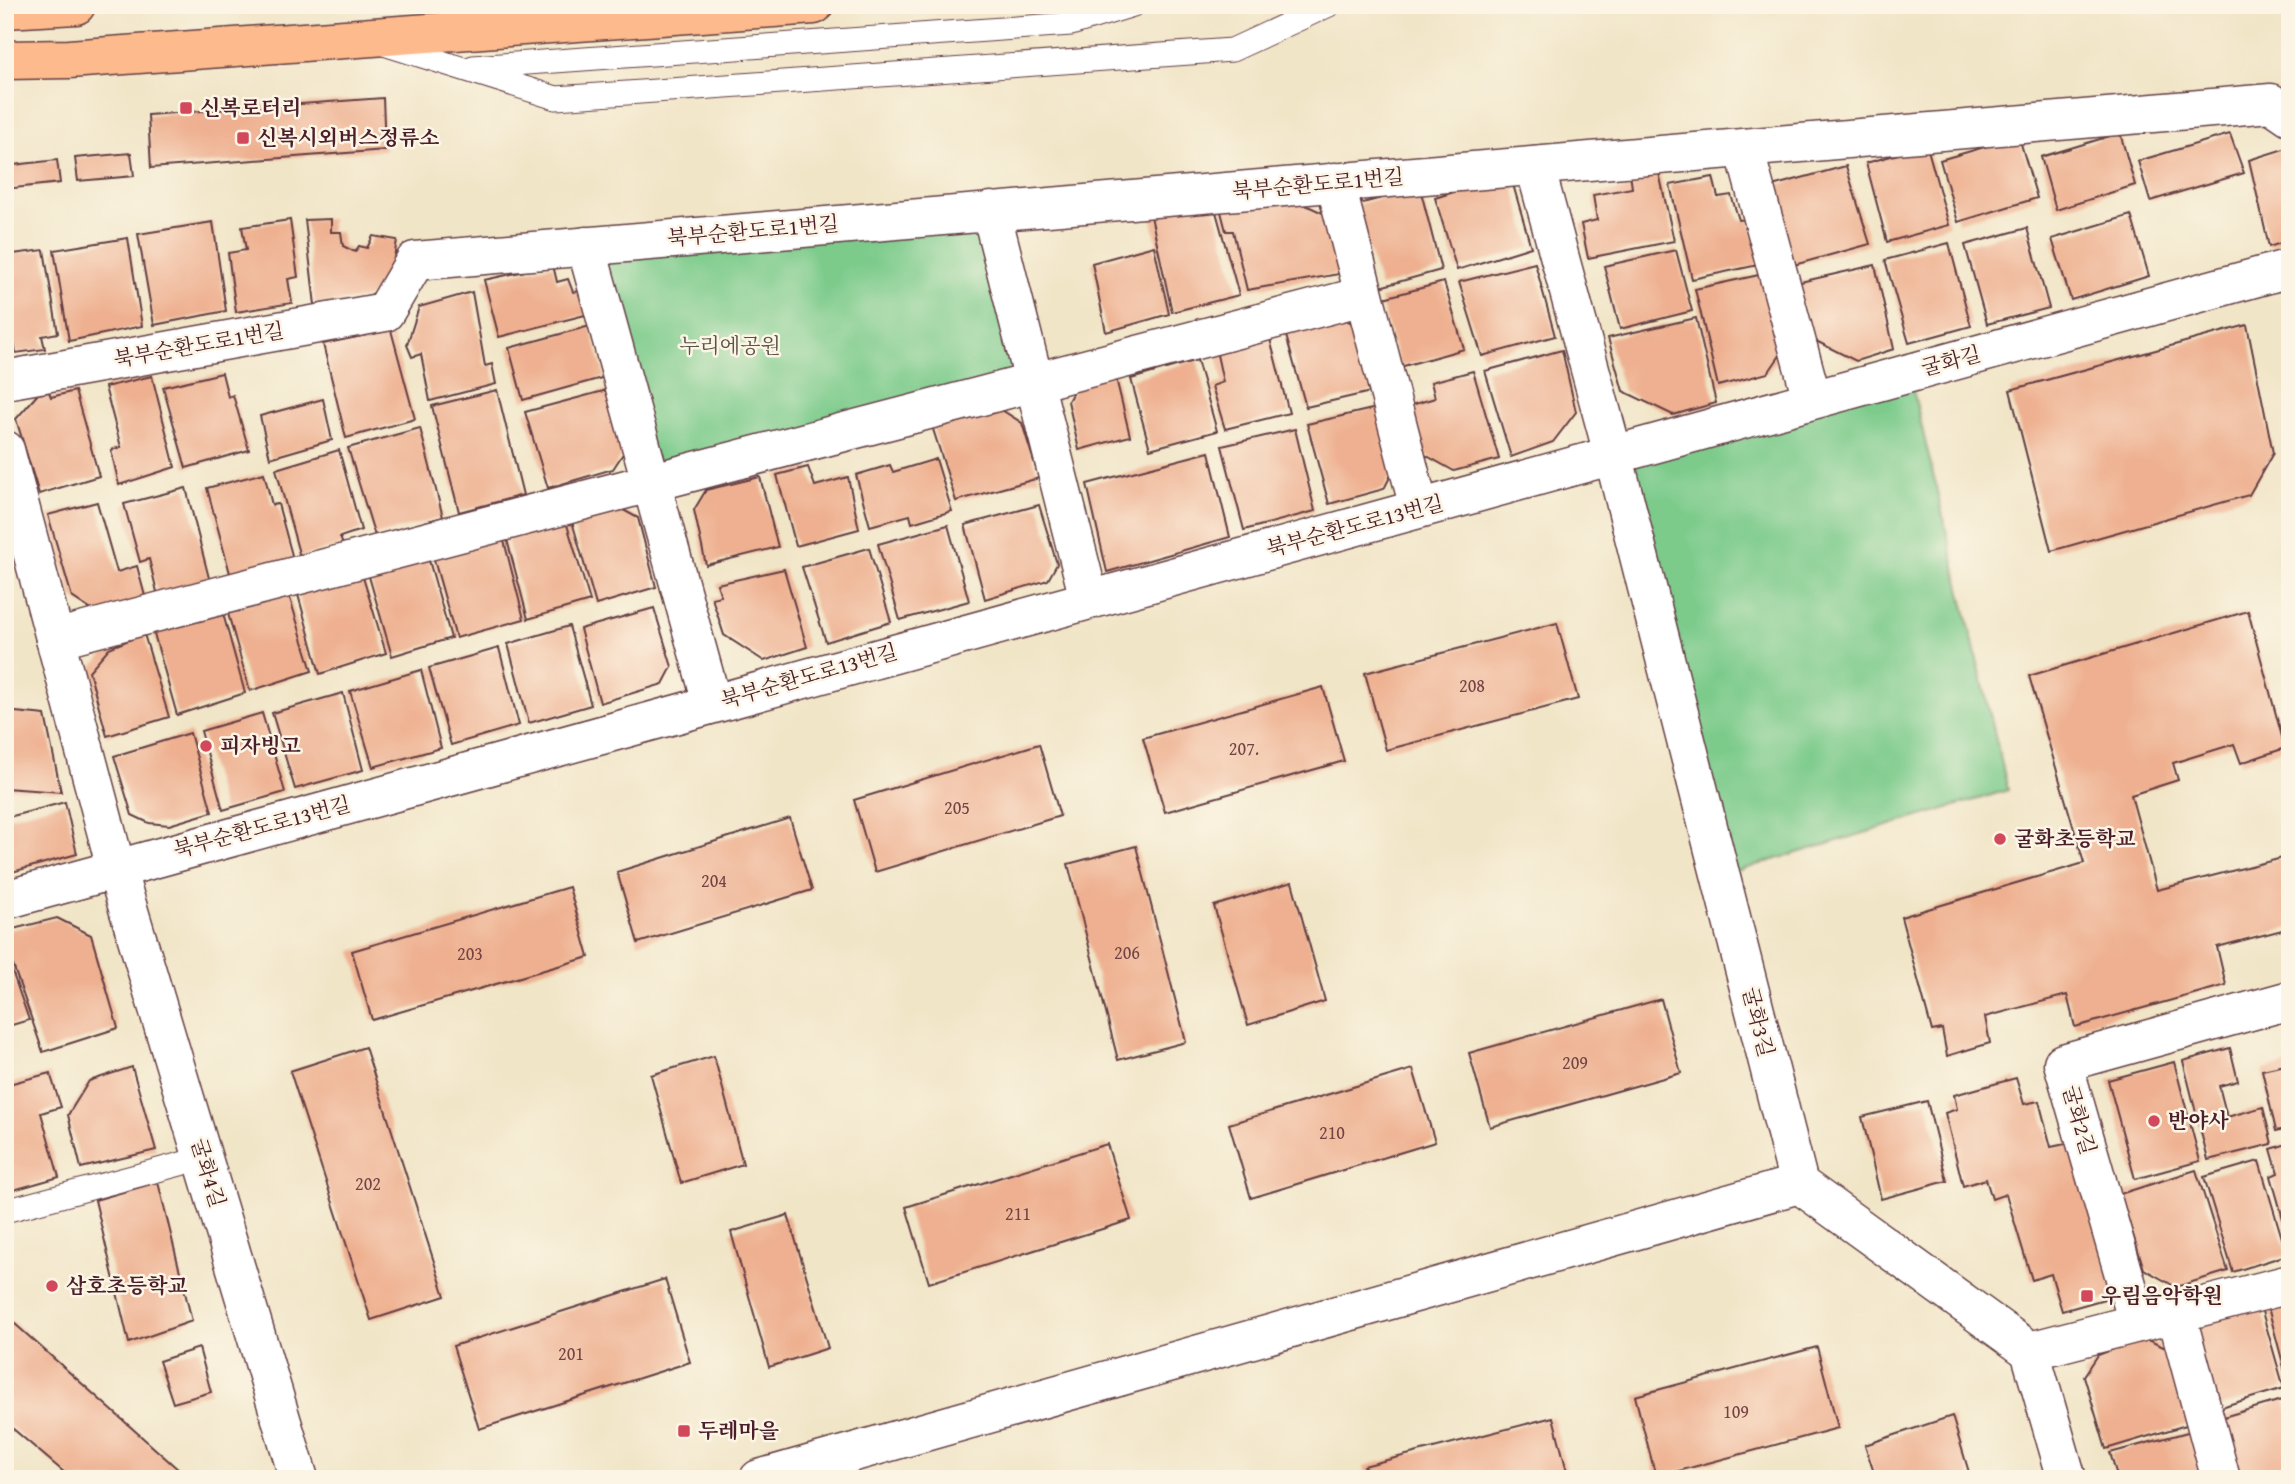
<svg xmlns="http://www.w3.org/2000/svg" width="2295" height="1484" font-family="'Gentium Book Plus','Noto Serif KR',serif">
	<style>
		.green { fill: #7ccb8b; stroke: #63755b; stroke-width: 2 }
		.building { fill: #eeb090 }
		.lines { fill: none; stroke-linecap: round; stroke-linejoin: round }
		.service-casing { stroke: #633d42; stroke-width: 25 }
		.minor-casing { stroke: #633d42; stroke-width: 41 }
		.motorway-casing { stroke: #633d42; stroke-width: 41 }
		.service { stroke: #fff; stroke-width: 23 }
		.minor { stroke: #fff; stroke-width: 38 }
		.motorway { stroke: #fcba8d; stroke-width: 38 }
		.poi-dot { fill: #d1495b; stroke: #fcf5e5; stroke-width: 2.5 }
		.labels { text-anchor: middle; stroke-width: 5; stroke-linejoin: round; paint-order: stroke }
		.number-label { font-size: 18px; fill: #734344 }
		.poi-label { font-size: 21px; font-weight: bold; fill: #4a1f2b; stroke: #fcf5e5; text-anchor: start }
		.street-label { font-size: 21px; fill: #4a1f2b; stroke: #fcf5e5 }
		.park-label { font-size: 21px; fill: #595348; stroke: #fcf5e5 }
	</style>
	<rect width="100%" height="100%" fill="#fcf5e5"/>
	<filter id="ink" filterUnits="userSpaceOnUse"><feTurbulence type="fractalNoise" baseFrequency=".0143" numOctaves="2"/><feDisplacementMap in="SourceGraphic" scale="14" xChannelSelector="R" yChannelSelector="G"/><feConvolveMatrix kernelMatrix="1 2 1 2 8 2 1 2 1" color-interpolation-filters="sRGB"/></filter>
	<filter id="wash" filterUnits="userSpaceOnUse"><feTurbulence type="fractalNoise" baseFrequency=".00686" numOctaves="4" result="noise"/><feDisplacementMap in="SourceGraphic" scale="28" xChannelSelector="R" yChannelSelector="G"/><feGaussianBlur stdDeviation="1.57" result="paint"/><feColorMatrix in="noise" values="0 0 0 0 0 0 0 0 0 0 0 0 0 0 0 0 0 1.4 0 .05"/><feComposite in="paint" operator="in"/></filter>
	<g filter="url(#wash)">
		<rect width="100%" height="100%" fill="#f1e5c7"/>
		<g class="green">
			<polygon points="991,211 1034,382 651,483 586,246"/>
			<polygon points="1909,373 2008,790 1720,876 1613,454"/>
		</g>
		<g id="blocks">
			<g class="building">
				<polygon points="383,98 385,150 151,168 148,115"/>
				<polygon points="2120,133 2135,185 2056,210 2041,157"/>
				<polygon points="2230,134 2244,173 2150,201 2138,161"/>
				<polygon points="2019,137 2037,198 1958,222 1940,160"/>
				<polygon points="1927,146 1949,225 1887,242 1866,163"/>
				<polygon points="2290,147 2290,240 2269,247 2249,160"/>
				<polygon points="131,153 134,176 78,181 75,158"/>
				<polygon points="57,160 60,183 5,189 5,166"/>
				<polygon points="1846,166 1870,244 1794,265 1772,186"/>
				<polygon points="1658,168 1674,241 1588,258 1581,224 1597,220 1593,195 1632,188 1630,173"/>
				<polygon points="1510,174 1531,247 1457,270 1435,198"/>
				<polygon points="1713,177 1718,197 1731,195 1739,220 1749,219 1763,264 1692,279 1670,185"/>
				<polygon points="1420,188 1441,270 1380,287 1355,205"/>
				<polygon points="1288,197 1323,213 1338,233 1339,274 1247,290 1233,231 1226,231 1218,200"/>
				<polygon points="1213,201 1239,295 1172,312 1149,207"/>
				<polygon points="2131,215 2149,276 2071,300 2052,239"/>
				<polygon points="331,219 331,232 341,232 343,246 355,252 359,246 367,248 373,236 397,240 390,282 366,298 315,305 305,220"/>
				<polygon points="290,220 298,277 288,279 292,303 236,312 228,253 246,250 242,227"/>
				<polygon points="213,222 226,311 154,325 138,234"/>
				<polygon points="2027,228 2049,308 1987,324 1965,245"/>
				<polygon points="128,238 142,326 69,341 54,250"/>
				<polygon points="1949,243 1971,326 1909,343 1885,260"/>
				<polygon points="1154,246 1169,314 1106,332 1092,263"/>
				<polygon points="44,250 58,333 42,336 45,349 16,353 14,342 5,343 5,255"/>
				<polygon points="1676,250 1692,311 1620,329 1604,266"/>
				<polygon points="1535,263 1555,336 1482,356 1459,282"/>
				<polygon points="553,265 557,282 568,279 573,292 582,291 589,314 499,337 484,280"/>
				<polygon points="1875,265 1894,349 1856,361 1812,339 1796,283"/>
				<polygon points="1768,273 1785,348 1768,373 1718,386 1695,289"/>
				<polygon points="1444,282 1464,349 1400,367 1380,299"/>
				<polygon points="472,292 485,366 492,364 496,384 430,401 421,354 412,357 407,345 419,307"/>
				<polygon points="1338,315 1363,330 1375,391 1306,407 1285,332"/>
				<polygon points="1696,318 1716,403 1673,415 1623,391 1608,338"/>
				<polygon points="2247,325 2273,453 2249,495 2051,551 2010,390"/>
				<polygon points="590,326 605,377 523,400 509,348"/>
				<polygon points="391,330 415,419 346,438 323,344"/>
				<polygon points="1269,335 1289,413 1225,429 1212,386 1223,382 1216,350"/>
				<polygon points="1562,350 1576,412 1553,442 1511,457 1485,371"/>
				<polygon points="1197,360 1217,431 1150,449 1131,379"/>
				<polygon points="1473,371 1499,459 1454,471 1420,452 1408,406 1435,398 1431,382"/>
				<polygon points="222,373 228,397 233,395 249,450 186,468 163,387"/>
				<polygon points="1115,374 1130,436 1079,450 1068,401 1077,385"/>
				<polygon points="152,376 175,467 119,485 111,450 121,447 105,387"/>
				<polygon points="611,389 628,446 613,469 548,488 525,412"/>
				<polygon points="497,390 523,495 459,512 432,406"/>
				<polygon points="75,391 99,476 39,494 16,419 38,394 49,392 51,397"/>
				<polygon points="323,399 332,440 270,458 260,416"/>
				<polygon points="997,407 1022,423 1039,478 956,501 931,423"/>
				<polygon points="1381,407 1396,465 1384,489 1329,504 1307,424"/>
				<polygon points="420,428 443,517 375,536 348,448"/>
				<polygon points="1295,429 1315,511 1244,530 1222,446"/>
				<polygon points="339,450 361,530 340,537 343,545 300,557 276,469"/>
				<polygon points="1209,452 1230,537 1107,572 1087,484"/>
				<polygon points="936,459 952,511 912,523 910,515 870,526 856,475 890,465 893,472"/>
				<polygon points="808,467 815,486 848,477 859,529 796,546 777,475"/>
				<polygon points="264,473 272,505 278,504 293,559 231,577 207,488"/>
				<polygon points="760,477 778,547 706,565 694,510 706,490"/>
				<polygon points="186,488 210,582 158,596 149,559 140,562 124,504"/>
				<polygon points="97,502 117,572 137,566 146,600 96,613 72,597 48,515"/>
				<polygon points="614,505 638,518 656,587 596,605 571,518"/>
				<polygon points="1039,505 1057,564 1048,580 985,599 965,525"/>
				<polygon points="565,518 590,601 528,619 506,536"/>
				<polygon points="948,525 969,601 900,620 878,544"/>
				<polygon points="503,537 524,619 456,638 433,556"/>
				<polygon points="869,548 891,622 826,642 802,567"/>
				<polygon points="428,557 451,638 392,656 368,573"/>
				<polygon points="784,569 807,647 764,661 724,635 712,598 721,596 717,584"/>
				<polygon points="362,574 386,653 320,674 297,591"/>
				<polygon points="288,592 312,671 250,691 227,610"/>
				<polygon points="654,608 672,667 663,684 600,703 580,629"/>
				<polygon points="222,610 245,693 177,715 153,630"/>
				<polygon points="2248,611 2285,748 2241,763 2234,744 2173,763 2178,780 2131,795 2157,890 2290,856 2290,928 2217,947 2226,985 2075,1027 2067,995 1985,1017 1990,1043 1947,1056 1942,1029 1932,1031 1901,917 2084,863 2029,676"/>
				<polygon points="1557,623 1578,699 1386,750 1365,673"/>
				<polygon points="569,626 591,705 529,723 508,644"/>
				<polygon points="144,634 169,717 107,736 89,671 109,648"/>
				<polygon points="499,648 519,725 451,745 429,668"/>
				<polygon points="421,670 441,748 373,767 350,691"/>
				<polygon points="1323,687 1344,761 1165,812 1143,738"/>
				<polygon points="343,693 363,770 295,789 272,713"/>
				<polygon points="5,711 45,715 61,792 5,788"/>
				<polygon points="262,713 285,792 223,810 201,731"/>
				<polygon points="190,733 212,812 169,825 149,823 132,815 114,756"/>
				<polygon points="1039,744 1060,816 875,872 854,800"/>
				<polygon points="65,802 77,854 5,874 5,818"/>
				<polygon points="790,818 812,890 638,943 617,872"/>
				<polygon points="1136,846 1186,1042 1118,1060 1068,864"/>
				<polygon points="1292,882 1325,1001 1248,1025 1214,906"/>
				<polygon points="569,887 589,957 372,1020 352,951"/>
				<polygon points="57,918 91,935 118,1028 43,1052 5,942 5,931"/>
				<polygon points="5,951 29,1020 5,1027"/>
				<polygon points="1661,999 1681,1073 1490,1127 1469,1053"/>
				<polygon points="365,1047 445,1296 371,1320 290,1071"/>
				<polygon points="2230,1048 2238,1081 2219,1086 2227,1117 2263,1107 2272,1144 2208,1160 2183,1061"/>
				<polygon points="714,1056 743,1164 681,1183 651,1075"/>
				<polygon points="2174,1062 2200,1161 2135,1179 2108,1080"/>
				<polygon points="2290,1064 2290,1128 2276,1131 2262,1070"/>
				<polygon points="132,1067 156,1150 81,1168 68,1115 89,1081"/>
				<polygon points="1413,1069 1435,1142 1251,1198 1229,1124"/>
				<polygon points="50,1073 61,1107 41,1113 59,1177 10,1191 5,1177 5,1085"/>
				<polygon points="2016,1078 2024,1104 2039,1101 2051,1147 2070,1143 2115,1296 2062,1311 2051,1274 2032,1280 2006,1194 1992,1199 1986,1179 1963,1186 1945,1113 1957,1109 1954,1095"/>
				<polygon points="1927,1101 1947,1181 1881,1199 1862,1117"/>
				<polygon points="2290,1143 2290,1239 2289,1240 2271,1176 2278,1173 2271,1149"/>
				<polygon points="1107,1144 1131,1220 929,1283 906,1207"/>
				<polygon points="2259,1161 2287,1255 2233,1272 2204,1177"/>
				<polygon points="2196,1170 2228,1271 2176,1287 2144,1269 2120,1194"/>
				<polygon points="158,1182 192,1321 129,1343 95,1200"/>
				<polygon points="788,1215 828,1348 769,1367 731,1232"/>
				<polygon points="665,1279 690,1362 479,1429 453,1346"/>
				<polygon points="2290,1289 2290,1386 2289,1386 2265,1296"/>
				<polygon points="2257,1294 2284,1388 2211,1410 2190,1336 2205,1309"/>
				<polygon points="5,1315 189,1479 72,1479 5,1422"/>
				<polygon points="2143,1338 2175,1352 2196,1422 2106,1449 2084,1376 2098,1355"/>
				<polygon points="1817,1347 1838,1428 1656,1477 1635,1396"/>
				<polygon points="199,1348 211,1392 173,1403 159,1361"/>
				<polygon points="2285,1399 2290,1416 2290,1479 2230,1479 2213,1420"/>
				<polygon points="1952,1416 1971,1479 1876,1479 1865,1445"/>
				<polygon points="1553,1417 1569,1479 1367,1479 1364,1466"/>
				<polygon points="2195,1430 2209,1479 2118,1479 2110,1453"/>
			</g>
		</g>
	</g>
	<g filter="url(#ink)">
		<use href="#blocks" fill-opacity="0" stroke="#633d42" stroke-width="2"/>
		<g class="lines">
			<defs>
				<g id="service">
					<polyline points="384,44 556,98 1232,50 1329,5"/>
					<polyline points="473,67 1071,24 1133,5"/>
					<polyline points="5,1211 203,1158"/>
				</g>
				<g id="minor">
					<polyline points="1744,148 1812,399"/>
					<polyline points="1535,166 1613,454 1799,1184 2030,1351 2067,1479"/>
					<polyline points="1335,182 1419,508"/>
					<polyline points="991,211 1089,599"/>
					<polyline points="586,246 712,703"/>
					<polyline points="5,380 385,312 415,261 2271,103 2290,116"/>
					<polyline points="5,450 116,868 299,1479"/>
					<polyline points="55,639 1363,296"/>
					<polyline points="5,900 2290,268"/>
					<polyline points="2290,1000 2063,1063 2138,1323 2290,1284"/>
					<polyline points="2176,1313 2221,1479"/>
					<polyline points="2030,1351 2138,1323"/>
					<polyline points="759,1479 1799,1184"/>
				</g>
				<g id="motorway">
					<polyline points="5,9 76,5"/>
					<polyline points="5,60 69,59 814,5"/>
				</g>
			</defs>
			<use href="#service" class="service-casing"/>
			<use href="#minor" class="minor-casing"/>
			<use href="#motorway" class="motorway-casing"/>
			<use href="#service" class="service"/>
			<use href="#minor" class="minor"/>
			<use href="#motorway" class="motorway"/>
		</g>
	</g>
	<g class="poi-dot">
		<rect x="179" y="101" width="14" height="14" rx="3.5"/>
		<rect x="236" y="131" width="14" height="14" rx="3.5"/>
		<circle cx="206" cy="746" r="7"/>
		<circle cx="2000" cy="839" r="7"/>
		<circle cx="2154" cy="1121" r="7"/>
		<circle cx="52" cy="1286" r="7"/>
		<rect x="2080" y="1289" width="14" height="14" rx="3.5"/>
		<rect x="677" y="1424" width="14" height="14" rx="3.5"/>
	</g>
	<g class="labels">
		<g class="number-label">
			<text x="1472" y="692">208</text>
			<text x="1244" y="755">207.</text>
			<text x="957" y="814">205</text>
			<text x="714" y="887">204</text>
			<text x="1127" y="959">206</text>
			<text x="470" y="960">203</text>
			<text x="1575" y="1069">209</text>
			<text x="1332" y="1139">210</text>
			<text x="368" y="1190">202</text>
			<text x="1018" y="1220">211</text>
			<text x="571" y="1360">201</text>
			<text x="1736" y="1418">109</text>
		</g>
		<g class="poi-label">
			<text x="200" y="115">신복로터리</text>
			<text x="257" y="145">신복시외버스정류소</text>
			<text x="220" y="753">피자빙고</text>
			<text x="2014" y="846">굴화초등학교</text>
			<text x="2168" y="1128">반야사</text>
			<text x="66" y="1293">삼호초등학교</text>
			<text x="2101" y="1303">우림음악학원</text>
			<text x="698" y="1438">두레마을</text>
		</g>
		<g class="street-label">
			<text transform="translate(1318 184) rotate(-5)" y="7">북부순환도로1번길</text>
			<text transform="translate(753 231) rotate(-5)" y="7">북부순환도로1번길</text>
			<text transform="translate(199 345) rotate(-10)" y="7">북부순환도로1번길</text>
			<text transform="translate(1951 361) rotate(-15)" y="7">굴화길</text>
			<text transform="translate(1355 526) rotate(-15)" y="7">북부순환도로13번길</text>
			<text transform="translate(809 676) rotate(-16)" y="7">북부순환도로13번길</text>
			<text transform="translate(262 827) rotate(-15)" y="7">북부순환도로13번길</text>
			<text transform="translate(1758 1022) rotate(76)" y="7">굴화3길</text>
			<text transform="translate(2079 1120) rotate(74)" y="7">굴화2길</text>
			<text transform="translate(208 1173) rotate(73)" y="7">굴화4길</text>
		</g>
		<g class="park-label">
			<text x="730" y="353">누리에공원</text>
		</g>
	</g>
	<rect width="2295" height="1484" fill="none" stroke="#fcf5e5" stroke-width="28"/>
</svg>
